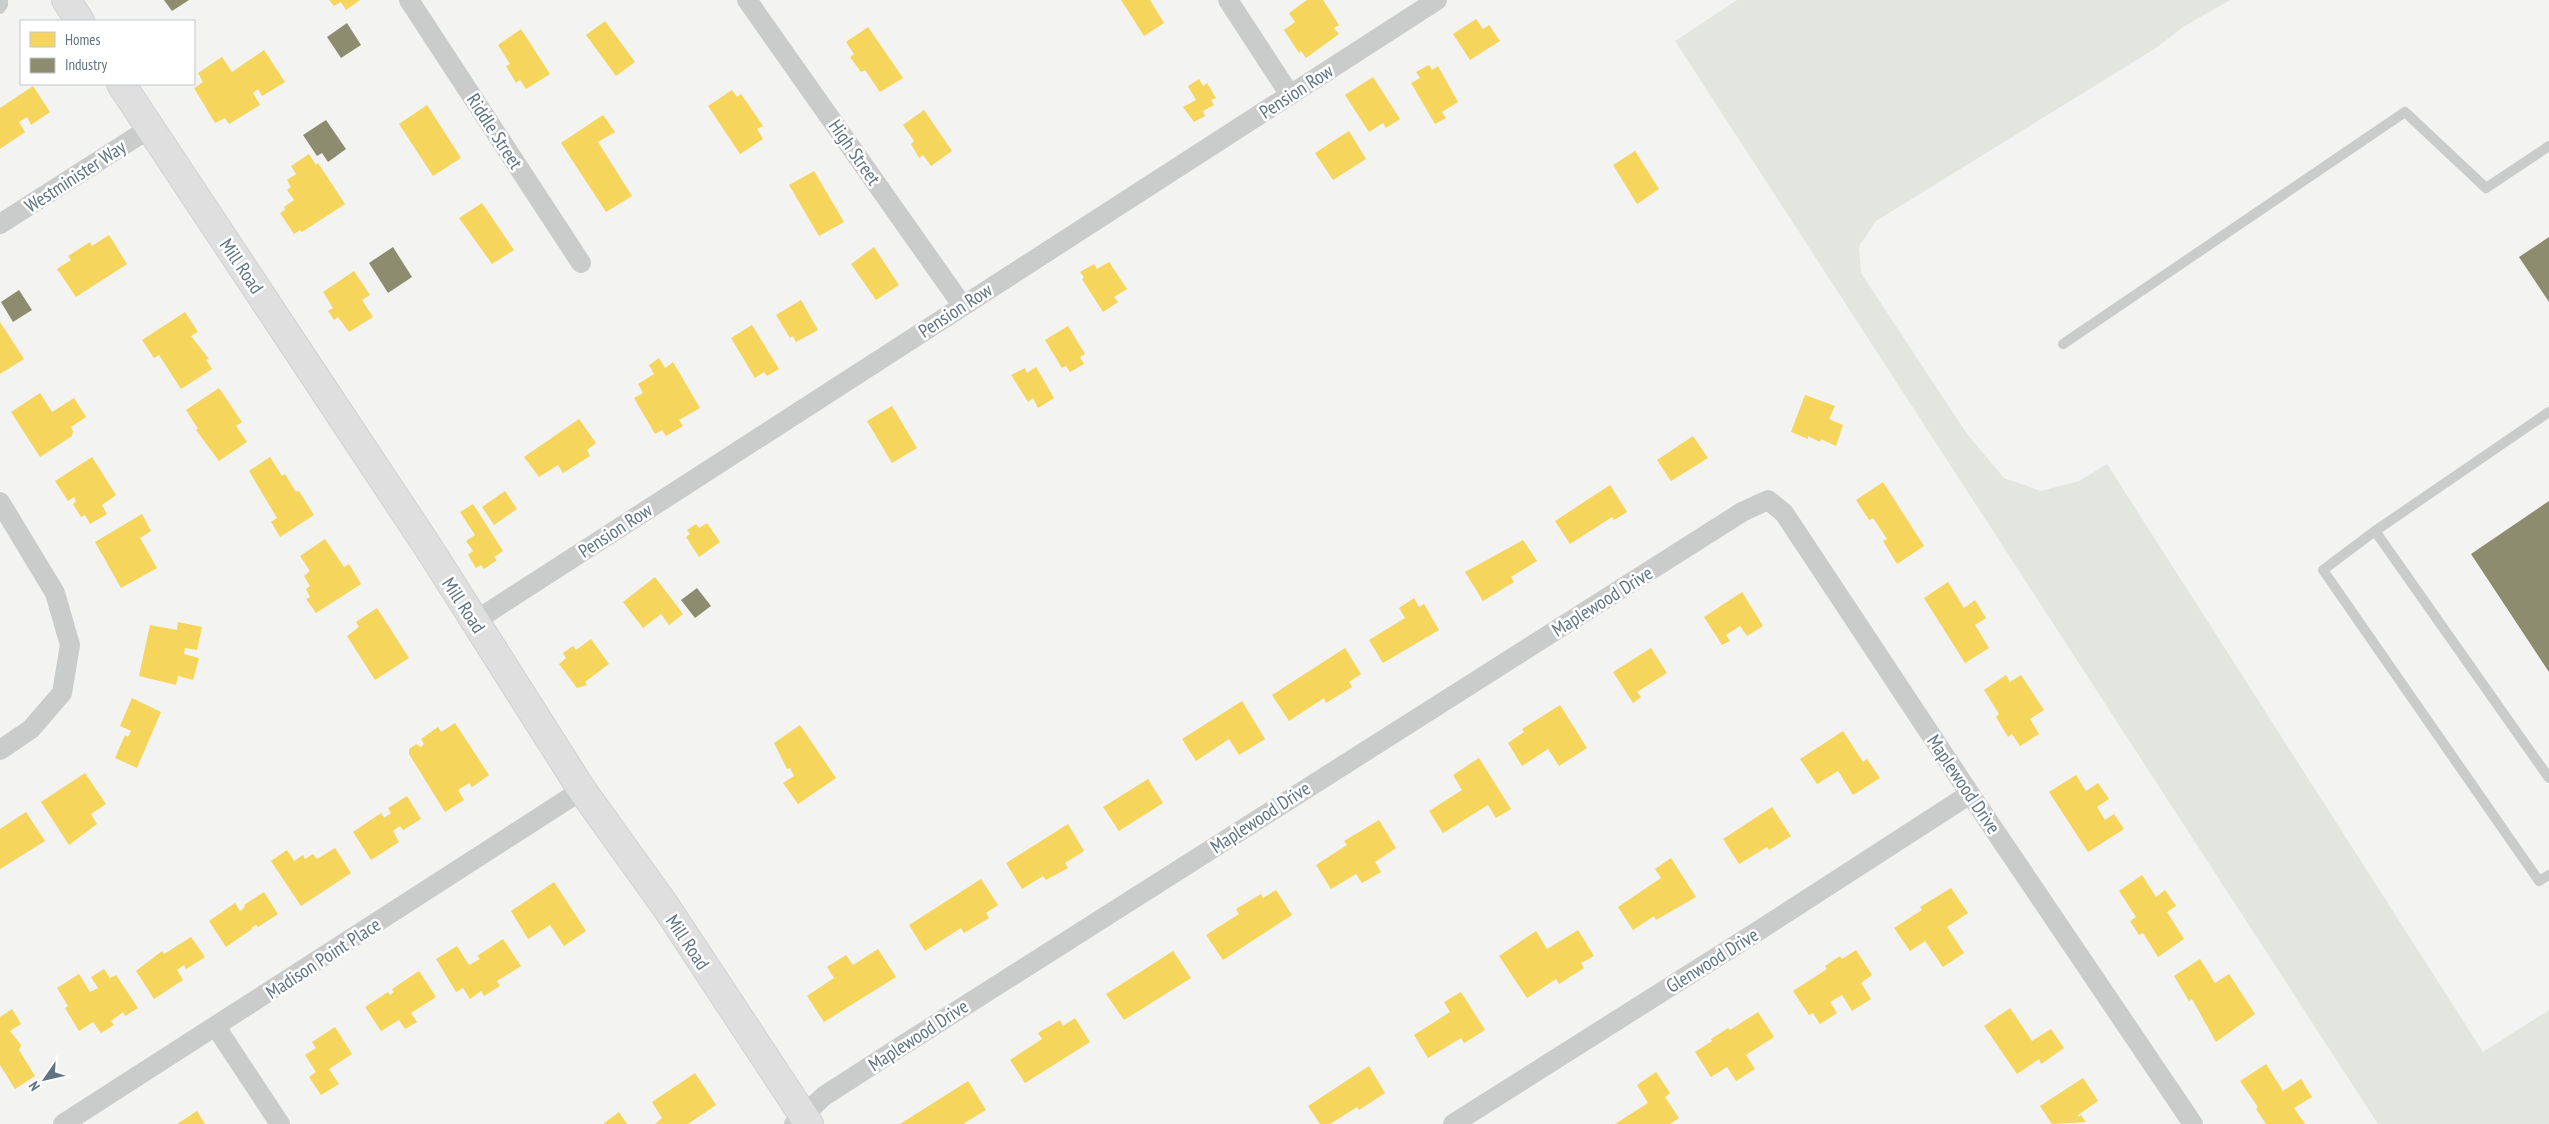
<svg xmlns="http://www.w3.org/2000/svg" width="2549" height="1124" font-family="'PT Sans Narrow',sans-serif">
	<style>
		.green { fill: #e2e6df }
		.homes { fill: #f6d55c }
		.industry { fill: #8c8c6e }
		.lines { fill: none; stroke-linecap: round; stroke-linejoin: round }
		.secondary-casing { stroke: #cfd1d1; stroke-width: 30 }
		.lane { stroke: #cacccc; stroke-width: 10 }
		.street { stroke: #cacccc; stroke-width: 20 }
		.secondary { stroke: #dfdfe0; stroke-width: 28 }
		.labels { text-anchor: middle; stroke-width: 5; stroke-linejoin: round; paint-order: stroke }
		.street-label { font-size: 19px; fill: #617483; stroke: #fff }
	</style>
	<rect width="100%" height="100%" fill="#f3f3f1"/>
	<polygon class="green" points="1737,0 2230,0 2183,27 2156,48 1876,221 1859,246 1861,273 1967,434 2004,478 2041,491 2079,481 2107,464 2483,1052 2549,1010 2549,1124 2378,1124 1675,41"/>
	<g class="homes">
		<polygon points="329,0 360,0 346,10 341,2 334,6"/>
		<polygon points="1121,0 1150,0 1164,23 1144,36"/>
		<polygon points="1307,0 1323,0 1339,25 1334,28 1339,34 1306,58 1301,51 1299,53 1284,30 1295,22 1289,13"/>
		<polygon points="1476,19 1483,29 1489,25 1500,41 1470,60 1453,34"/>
		<polygon points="605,21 635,62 616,76 586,35"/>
		<polygon points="868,27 903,78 880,92 865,70 861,72 850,57 854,54 846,42"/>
		<polygon points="521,29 550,74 526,89 520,80 516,83 506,66 510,64 498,45"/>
		<polygon points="264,50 285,82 262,96 258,89 253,93 260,105 229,124 225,118 215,123 194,88 203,82 198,73 222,57 232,72"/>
		<polygon points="1429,65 1432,70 1438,66 1458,102 1442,112 1446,118 1435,124 1411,83 1420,78 1416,72"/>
		<polygon points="1373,77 1400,119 1386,128 1383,123 1369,132 1345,95"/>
		<polygon points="1199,79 1203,86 1207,83 1216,98 1211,100 1214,105 1203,111 1205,116 1194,122 1183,107 1196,100 1188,86"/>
		<polygon points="33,86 50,112 31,125 27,117 19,122 25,132 0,149 0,108"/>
		<polygon points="732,90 737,97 741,94 763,126 757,129 763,139 740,154 708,106"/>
		<polygon points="427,105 461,158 433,176 399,124"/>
		<polygon points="924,110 952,151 931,166 923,155 919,158 911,144 914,141 903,125"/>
		<polygon points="603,115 615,132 598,142 632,196 606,212 561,143"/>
		<polygon points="1349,131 1366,159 1333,180 1315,153"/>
		<polygon points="1635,151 1659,189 1637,204 1613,165"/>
		<polygon points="309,154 316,165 318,163 345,204 302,232 300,230 294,234 280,213 285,210 284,207 294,200 287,190 291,187 287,180 296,174 291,166"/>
		<polygon points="814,171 844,222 819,236 789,185"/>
		<polygon points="482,203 514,250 492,264 459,218"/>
		<polygon points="109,235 127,264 76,297 57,269 71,260 68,256 90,242 92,246"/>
		<polygon points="874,247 899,285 876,300 851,264"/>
		<polygon points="1109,262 1127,289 1114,297 1118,302 1103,312 1082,279 1084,277 1080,272 1094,264 1097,269"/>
		<polygon points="354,271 370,295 362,300 373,317 349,332 338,317 334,320 328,311 333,308 323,292"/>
		<polygon points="801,300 818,330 796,342 793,336 790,338 776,315"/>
		<polygon points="185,312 198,332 191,336 209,359 206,360 212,369 181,389 159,355 154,358 142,340"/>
		<polygon points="0,322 24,359 0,374"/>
		<polygon points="752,325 779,369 767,376 764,372 755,378 731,338"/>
		<polygon points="1068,326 1085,354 1080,357 1084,364 1070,372 1066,366 1062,368 1045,340"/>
		<polygon points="659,358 665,368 673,362 700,408 679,420 683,426 666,436 662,430 655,434 634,398 643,393 638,384 654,374 649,365"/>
		<polygon points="1036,367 1054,398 1038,408 1033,398 1028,402 1011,375 1025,368 1027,373"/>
		<polygon points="219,388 242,422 236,426 247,442 219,461 196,430 198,429 186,410"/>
		<polygon points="40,393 52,412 74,398 86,417 71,427 73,431 72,436 40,457 11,412"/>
		<polygon points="1805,395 1835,406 1829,419 1843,425 1836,446 1821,439 1820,442 1808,436 1808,439 1791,432"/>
		<polygon points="892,406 917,448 892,463 867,421"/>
		<polygon points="579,419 596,443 587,450 590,456 563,473 558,465 539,477 524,457"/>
		<polygon points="1693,436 1708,458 1671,481 1657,460"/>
		<polygon points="92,457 116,495 102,505 107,514 90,524 85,515 81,517 73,504 76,501 74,497 68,501 55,481"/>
		<polygon points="270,457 282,476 285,474 296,492 299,491 314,515 280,537 271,522 277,518 249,471"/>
		<polygon points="1883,482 1924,546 1897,564 1883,541 1887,539 1873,518 1869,520 1856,500"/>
		<polygon points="1610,485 1627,512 1614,520 1612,517 1570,544 1555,521"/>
		<polygon points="505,491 517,509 494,525 482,507"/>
		<polygon points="473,504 503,551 494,557 497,560 484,569 481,565 476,568 468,555 473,551 466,541 475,535 460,512"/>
		<polygon points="142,514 151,531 140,538 157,568 121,588 95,542"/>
		<polygon points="707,523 720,542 699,557 686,537 690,534 687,530 696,524 699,528"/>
		<polygon points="325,539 344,567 349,564 361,584 316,613 306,599 310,597 306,589 310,586 304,576 310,571 300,556"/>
		<polygon points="1523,540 1537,561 1511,577 1514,582 1483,601 1465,572"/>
		<polygon points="655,577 683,614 669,625 661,614 643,628 623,602"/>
		<polygon points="1948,582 1964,608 1975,600 1986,618 1975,625 1989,648 1965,663 1924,598"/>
		<polygon points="1742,592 1763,626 1747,636 1740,626 1726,635 1730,641 1722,645 1704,617"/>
		<polygon points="1414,598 1419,607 1424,604 1439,630 1383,663 1369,640 1405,618 1399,608"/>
		<polygon points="377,608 409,658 375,680 347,636 359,627 356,622"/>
		<polygon points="178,622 202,627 197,650 185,648 184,654 199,658 193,680 178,676 176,685 139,676 150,625 177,630"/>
		<polygon points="591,639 609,664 585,682 587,685 577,688 559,664 566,658 563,653 573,646 576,650"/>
		<polygon points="1345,648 1361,674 1349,682 1352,687 1326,703 1324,698 1289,721 1272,695"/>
		<polygon points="1651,648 1667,673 1637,692 1641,697 1633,703 1613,672"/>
		<polygon points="2006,675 2010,682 2021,675 2044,710 2030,719 2039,734 2020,746 2012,734 2008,737 1996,717 1999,714 1984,690"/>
		<polygon points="132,698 161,712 137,768 115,758 125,735 128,737 131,731 120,726"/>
		<polygon points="1242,701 1265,739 1239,755 1229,739 1196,761 1182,739"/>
		<polygon points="1560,705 1587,748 1559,766 1548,749 1522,766 1508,743 1524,732 1522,729"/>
		<polygon points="455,723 489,775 472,787 469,783 458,790 464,800 445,812 409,754 409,749 416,744 421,747 424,744 421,739 438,727 441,732"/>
		<polygon points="800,725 836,778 798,804 783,783 794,776 790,768 787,769 774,743"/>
		<polygon points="1843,731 1863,762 1867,759 1880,778 1853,795 1838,771 1817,784 1800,759"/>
		<polygon points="1479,758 1511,809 1496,818 1488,805 1443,833 1429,811 1462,790 1453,775"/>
		<polygon points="85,773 106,804 91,814 97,824 69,845 41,802"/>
		<polygon points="2076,775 2086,791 2098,783 2109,799 2097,807 2105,820 2114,814 2124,829 2088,852 2049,792"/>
		<polygon points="1148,779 1163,803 1119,831 1103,807"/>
		<polygon points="407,796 421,819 403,830 400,826 393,831 399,842 371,860 353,832 381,813 384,818 391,813 388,808"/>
		<polygon points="1772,807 1791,836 1769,850 1767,847 1739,864 1723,839"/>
		<polygon points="26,812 45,841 0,869 0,829"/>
		<polygon points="1379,820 1396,848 1375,862 1381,872 1362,883 1356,874 1331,889 1316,865 1347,845 1344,841"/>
		<polygon points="1068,824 1084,851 1065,863 1068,868 1046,880 1043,876 1022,889 1006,863"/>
		<polygon points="335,848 351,873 301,906 271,861 287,850 294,861 303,855 305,859 313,854 317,859"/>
		<polygon points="1671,858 1696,897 1656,920 1654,916 1633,930 1618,907 1661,878 1655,869"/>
		<polygon points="2142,875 2156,897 2165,890 2176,906 2167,912 2184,939 2158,957 2143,933 2139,935 2130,921 2136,917 2119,891"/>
		<polygon points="981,879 998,905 986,913 989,918 964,933 961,928 925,951 909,925"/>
		<polygon points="554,882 586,931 564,946 550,925 528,939 511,911"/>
		<polygon points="1951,888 1968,913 1947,927 1964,953 1943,967 1925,941 1910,951 1894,928 1922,910 1920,907"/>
		<polygon points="1276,890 1292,915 1223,960 1206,935 1239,914 1236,909 1261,894 1263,898"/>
		<polygon points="264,892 278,914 258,927 256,925 251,928 252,929 226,947 209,921 235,903 240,911 245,907 244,905"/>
		<polygon points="1578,930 1594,956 1581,963 1584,968 1559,984 1556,979 1527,998 1499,956 1536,931 1547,949"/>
		<polygon points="191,937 205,957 186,969 184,965 177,970 183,980 154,999 136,971 162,951 164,954"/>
		<polygon points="503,939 521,966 497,981 500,986 484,996 481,991 470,999 463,988 456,992 436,959 457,946 469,965 480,959 477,956"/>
		<polygon points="878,949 896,977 824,1022 807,996 834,978 827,967 846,955 853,965"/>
		<polygon points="1856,950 1872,975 1861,983 1871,999 1852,1011 1842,995 1830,1002 1837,1013 1820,1024 1813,1013 1809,1015 1793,991 1827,969 1825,966 1840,956 1842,959"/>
		<polygon points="1173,951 1191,978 1124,1020 1106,994"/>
		<polygon points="2200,959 2215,983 2229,974 2255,1014 2216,1042 2192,999 2189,1001 2174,976"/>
		<polygon points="104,969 110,978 116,975 138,1008 125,1016 123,1012 111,1021 114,1025 101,1033 93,1022 79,1031 65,1008 68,1006 57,988 79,974 90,992 98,988 91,977"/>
		<polygon points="419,971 436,997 411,1013 417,1022 405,1029 399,1020 381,1031 365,1007 388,992 390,995 394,992 392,989"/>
		<polygon points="1461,992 1485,1030 1464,1043 1461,1038 1428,1058 1414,1035 1450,1012 1444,1002"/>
		<polygon points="2010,1008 2032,1041 2051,1029 2064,1048 2041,1064 2039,1059 2017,1074 1984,1026"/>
		<polygon points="12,1009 21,1024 10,1031 21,1045 19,1050 35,1076 15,1089 0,1065 0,1017"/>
		<polygon points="1758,1012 1774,1037 1746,1055 1755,1069 1736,1081 1727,1067 1711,1077 1695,1052 1712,1041 1711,1039 1728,1028 1730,1030"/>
		<polygon points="1075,1018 1090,1042 1025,1083 1010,1060 1042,1039 1038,1033 1060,1020 1063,1026"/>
		<polygon points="335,1027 352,1054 329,1069 339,1084 321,1095 309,1077 316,1072 305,1055 316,1048 312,1042"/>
		<polygon points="2266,1064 2283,1091 2301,1079 2312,1097 2294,1108 2305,1124 2266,1124 2256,1109 2258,1107 2240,1081"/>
		<polygon points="1369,1066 1385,1093 1359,1110 1357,1107 1330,1124 1320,1124 1308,1106"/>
		<polygon points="1656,1072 1670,1093 1665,1097 1679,1118 1670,1124 1615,1124 1648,1103 1637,1085"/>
		<polygon points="695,1073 716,1105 688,1124 655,1124 662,1118 652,1102"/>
		<polygon points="2083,1078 2098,1101 2078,1115 2079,1117 2081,1115 2086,1122 2052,1124 2040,1106"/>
		<polygon points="968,1081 986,1110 963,1124 900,1124"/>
		<polygon points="197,1111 205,1124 177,1124"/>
		<polygon points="619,1112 627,1124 603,1124"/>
	</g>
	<g class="industry">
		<polygon points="164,0 189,0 172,11"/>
		<polygon points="347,23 361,45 341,58 327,37"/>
		<polygon points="326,120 346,149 328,162 322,153 317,156 303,135"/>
		<polygon points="2549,237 2549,302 2519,257"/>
		<polygon points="393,247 412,277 388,293 369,263"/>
		<polygon points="19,290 32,310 13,322 1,302"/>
		<polygon points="2549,501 2549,672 2471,554"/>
		<polygon points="697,588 711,606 695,618 681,600"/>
	</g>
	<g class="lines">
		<defs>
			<g id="secondary">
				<polyline points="66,0 80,21"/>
				<polyline points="121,84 428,547 582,790 666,907 809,1124"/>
			</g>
		</defs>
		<use href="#secondary" class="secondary-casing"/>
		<g class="lane">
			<polyline points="0,9 3,5 3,0"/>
			<polyline points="2063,344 2405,112 2486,188 2549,146"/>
			<polyline points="2549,412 2375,531 2323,570 2539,881 2549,875"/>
			<polyline points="2375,531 2549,778"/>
		</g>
		<g class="street">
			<polyline points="409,0 581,263"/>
			<polyline points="747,0 962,305"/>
			<polyline points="1228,0 1290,95"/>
			<polyline points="0,224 150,128"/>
			<polyline points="0,502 55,593 70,645 62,693 31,729 0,750"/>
			<polyline points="475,621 1437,0"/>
			<polyline points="216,1027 280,1124"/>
			<polyline points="63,1124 582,790"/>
			<polyline points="794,1124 824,1096 900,1047 1742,512 1768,500 1784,513 1970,794 2193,1124"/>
			<polyline points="1453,1124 1755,933 1970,794"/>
		</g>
		<use href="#secondary" class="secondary"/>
	</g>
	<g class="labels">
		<g class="street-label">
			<text transform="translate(1296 91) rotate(-33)" y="7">Pension Row</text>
			<text transform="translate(495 131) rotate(57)" y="7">Riddle Street</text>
			<text transform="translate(855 152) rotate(55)" y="7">High Street</text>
			<text transform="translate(75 176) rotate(-33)" y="7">Westminister Way</text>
			<text transform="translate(242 266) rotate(56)" y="7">Mill Road</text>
			<text transform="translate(955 310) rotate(-33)" y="7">Pension Row</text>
			<text transform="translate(615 530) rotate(-33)" y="7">Pension Row</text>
			<text transform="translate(1602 601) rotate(-32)" y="7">Maplewood Drive</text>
			<text transform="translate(464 605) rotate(57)" y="7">Mill Road</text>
			<text transform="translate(1964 784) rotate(56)" y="7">Maplewood Drive</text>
			<text transform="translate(1260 817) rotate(-33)" y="7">Maplewood Drive</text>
			<text transform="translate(688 942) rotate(56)" y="7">Mill Road</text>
			<text transform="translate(323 958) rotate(-33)" y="7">Madison Point Place</text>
			<text transform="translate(1712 960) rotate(-32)" y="7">Glenwood Drive</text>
			<text transform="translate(918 1035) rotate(-33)" y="7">Maplewood Drive</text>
		</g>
	</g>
	<rect x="20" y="20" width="175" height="65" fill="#ffffff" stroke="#c0c7cd"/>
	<rect x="30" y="32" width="25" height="15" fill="#f6d55c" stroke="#c0c7cd"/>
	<text x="65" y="45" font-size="15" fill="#617483">Homes</text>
	<rect x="30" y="58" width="25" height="15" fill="#8c8c6e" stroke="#c0c7cd"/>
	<text x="65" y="70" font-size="15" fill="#617483">Industry</text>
	<g transform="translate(45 1079) rotate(236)" stroke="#ffffff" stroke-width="4" paint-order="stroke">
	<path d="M0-4L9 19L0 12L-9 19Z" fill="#617483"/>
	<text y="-8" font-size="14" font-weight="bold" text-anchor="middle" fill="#617483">N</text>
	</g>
</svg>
